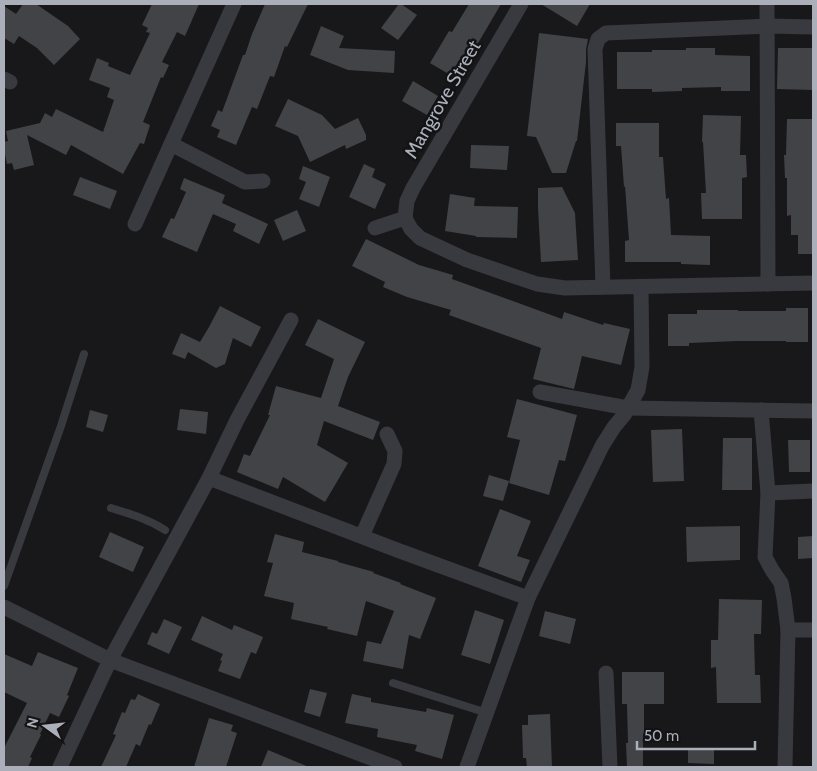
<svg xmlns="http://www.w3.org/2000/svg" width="817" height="771" font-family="Cabin,sans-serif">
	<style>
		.building { fill: #424347 }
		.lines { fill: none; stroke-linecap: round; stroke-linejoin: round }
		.service { stroke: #393a3f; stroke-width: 8 }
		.minor { stroke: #393a3f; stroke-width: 15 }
		.labels { text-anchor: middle; stroke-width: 5; stroke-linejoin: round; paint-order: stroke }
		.street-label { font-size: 19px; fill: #aaafba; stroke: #131315 }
	</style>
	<rect width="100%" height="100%" fill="#18181a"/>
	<g class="building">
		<polygon points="23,4 36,4 68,26 80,39 54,65 37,48 19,36 14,44 4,38 4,6 16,14"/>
		<polygon points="152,4 199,4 185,36 177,32 162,62 169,65 163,78 161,77 143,122 150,125 144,144 140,143 123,174 71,145 66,155 27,135 34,165 14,170 12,163 7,164 4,149 4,142 8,141 6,131 40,123 45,113 52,117 56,109 103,132 114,100 107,97 110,88 89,80 97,58 109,63 108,66 130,75 150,33 146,32 148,28 142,25"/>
		<polygon points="265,4 308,4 287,47 285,46 274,77 270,76 257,109 252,107 236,145 217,137 220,130 211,126 218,110 222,112 243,55 245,55 252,34"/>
		<polygon points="399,4 401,4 417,15 398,40 381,28"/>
		<polygon points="469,4 501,4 457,79 430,63 449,31 452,32"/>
		<polygon points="541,4 590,4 577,26"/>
		<polygon points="321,26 344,36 339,48 395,51 394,73 348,70 310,55"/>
		<polygon points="539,33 588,39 586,49 586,62 577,141 576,141 566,173 552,173 536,137 527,136"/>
		<polygon points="686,48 715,48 715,55 750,56 750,91 721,91 721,87 682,88 682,91 652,92 652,89 617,89 617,52 652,52 652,50 686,50"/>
		<polygon points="778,48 813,48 813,90 777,89"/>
		<polygon points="413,81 438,96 427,115 402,101"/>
		<polygon points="288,99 322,115 335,129 358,118 366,135 366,140 346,149 345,145 310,162 298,136 275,126"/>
		<polygon points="703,115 741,116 740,155 746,155 747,177 742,178 742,219 702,219 701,193 706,193 703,142 702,142"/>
		<polygon points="787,119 813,119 813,254 798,254 798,235 791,235 791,215 787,216 787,178 785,178 784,155 786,155"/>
		<polygon points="616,123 659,123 659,157 663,157 666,199 669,198 671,235 710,236 710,265 681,264 681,262 625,262 625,241 629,240 625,186 624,187 621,146 616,146"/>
		<polygon points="471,145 509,146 507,170 470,168"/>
		<polygon points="364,164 375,169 372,177 386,184 375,209 349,197"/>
		<polygon points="303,166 330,177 319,207 299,199 306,182 299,179"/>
		<polygon points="80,177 117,191 110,209 73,195"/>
		<polygon points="184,178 225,195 222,203 268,224 259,244 233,231 236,224 213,214 197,252 162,237 171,218 174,219 186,192 180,189"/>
		<polygon points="562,187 575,213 578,260 541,262 538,208 538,188"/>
		<polygon points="450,194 475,198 474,206 518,207 517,238 476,237 476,236 445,231"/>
		<polygon points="297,210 306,231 283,241 274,220"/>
		<polygon points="366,239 419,265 453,275 452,279 562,319 564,312 603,325 604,323 630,329 621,365 582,356 574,389 533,379 541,348 449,315 451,310 407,297 383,287 385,282 352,266"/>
		<polygon points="220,306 261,327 251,347 233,338 225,364 216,368 188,352 185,359 172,354 181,333 200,342 209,327"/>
		<polygon points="786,308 808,308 808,342 786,342 786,341 738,341 689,343 689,346 668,346 668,314 697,314 697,310 738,310 738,311 786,311"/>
		<polygon points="318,319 365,342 348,377 338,406 380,422 373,440 324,421 317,445 348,463 325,502 283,477 278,489 237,472 244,454 250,456 270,415 268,415 276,386 321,398 334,359 305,345"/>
		<polygon points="517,399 577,415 565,461 559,460 549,495 509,483 520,440 507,437"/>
		<polygon points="180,409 208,412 206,434 177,430"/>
		<polygon points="90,410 108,415 103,432 86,427"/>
		<polygon points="682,429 684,481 653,482 651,430"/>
		<polygon points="723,438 752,438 752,490 722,490"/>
		<polygon points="788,440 810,440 810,472 789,472"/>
		<polygon points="489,475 509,481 503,501 483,496"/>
		<polygon points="500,509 531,521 517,556 530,560 521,582 478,566"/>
		<polygon points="740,526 740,560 687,562 686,527"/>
		<polygon points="110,532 144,547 133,572 99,557"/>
		<polygon points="275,534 304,542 302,552 338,561 338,562 374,572 373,573 401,583 400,584 436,598 420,639 409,635 403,669 363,661 367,641 381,644 394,611 366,601 357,636 327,629 328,627 291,619 294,603 264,596 273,563 267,562"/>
		<polygon points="813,536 813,558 798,559 798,537"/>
		<polygon points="719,599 762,600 761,634 754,634 755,675 760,675 761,703 717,703 716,667 711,668 711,640 718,640"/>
		<polygon points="475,610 504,620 490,664 461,655"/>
		<polygon points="545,611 576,619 570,644 539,636"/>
		<polygon points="202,616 232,630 234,625 263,637 256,654 251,652 240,679 218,671 222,661 220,660 223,654 191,640"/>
		<polygon points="164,619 182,627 169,654 147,644 152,632 157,634"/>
		<polygon points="38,652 78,668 67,695 69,696 59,717 50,713 40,734 41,735 30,757 32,758 28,767 4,767 4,748 27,703 4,692 4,654 32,666"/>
		<polygon points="622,672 664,672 664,704 644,704 644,734 643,734 643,767 627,767 626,743 628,743 627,704 622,704"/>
		<polygon points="310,689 327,693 320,717 304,712"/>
		<polygon points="138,694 160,704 151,725 149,724 140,746 136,744 126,767 101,767 116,735 113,734 122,712 125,713 131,699 135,700"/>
		<polygon points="352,694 371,698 371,702 426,712 427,708 454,715 442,759 415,751 417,745 377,737 378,729 345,723"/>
		<polygon points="550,714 552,767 527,767 526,758 523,758 522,725 528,725 528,715"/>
		<polygon points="209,718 233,725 231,731 237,733 226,767 194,767"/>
		<polygon points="688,749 714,750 714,764 688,763"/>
		<polygon points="268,750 309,767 261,767"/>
	</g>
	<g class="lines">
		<g class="service">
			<path d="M 111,508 C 130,514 148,519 165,530"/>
			<polyline points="4,586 61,426 84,354"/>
			<polyline points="393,683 487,713"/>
		</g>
		<g class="minor">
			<polyline points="767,4 768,284"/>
			<polyline points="4,79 10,82"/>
			<polyline points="171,144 245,182 263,181"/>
			<polyline points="405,218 411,229 420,238 467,260 537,284 565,288 813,283"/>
			<polyline points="405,218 407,201 413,188 521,4"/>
			<polyline points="135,224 234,4"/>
			<polyline points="375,228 405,218"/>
			<polyline points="603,287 595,49 598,39 606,33 768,26 813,27"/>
			<polyline points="540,392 628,408 813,411"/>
			<polyline points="761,410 768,493 765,557 772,570 781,583 784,598 788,630"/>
			<polyline points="209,478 397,550 528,598"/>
			<polyline points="768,493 813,491"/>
			<polyline points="362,536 394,464 395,451 387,434"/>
			<polyline points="4,607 110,660 395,767"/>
			<polyline points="606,673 610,767"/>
			<polyline points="60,767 110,660 209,478 237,420 291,320"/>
			<polyline points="467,767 528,598 602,446 614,427 624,415 638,390 642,367 641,288"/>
			<polyline points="785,767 788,630 813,630"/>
		</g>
	</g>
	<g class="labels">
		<g class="street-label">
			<text transform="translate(442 99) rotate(-60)" y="7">Mangrove Street</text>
		</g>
	</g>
	<rect width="817" height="771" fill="none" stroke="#aaafba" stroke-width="10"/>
	<g transform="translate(45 726) rotate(285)" stroke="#131315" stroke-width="4" paint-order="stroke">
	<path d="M0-4L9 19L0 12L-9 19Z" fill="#aaafba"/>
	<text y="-8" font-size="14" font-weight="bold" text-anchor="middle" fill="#aaafba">N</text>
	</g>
	<path d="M637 741v8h118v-8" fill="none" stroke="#aaafba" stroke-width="2.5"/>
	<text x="644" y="741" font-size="15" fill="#aaafba" stroke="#131315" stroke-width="4" paint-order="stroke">50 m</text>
</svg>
